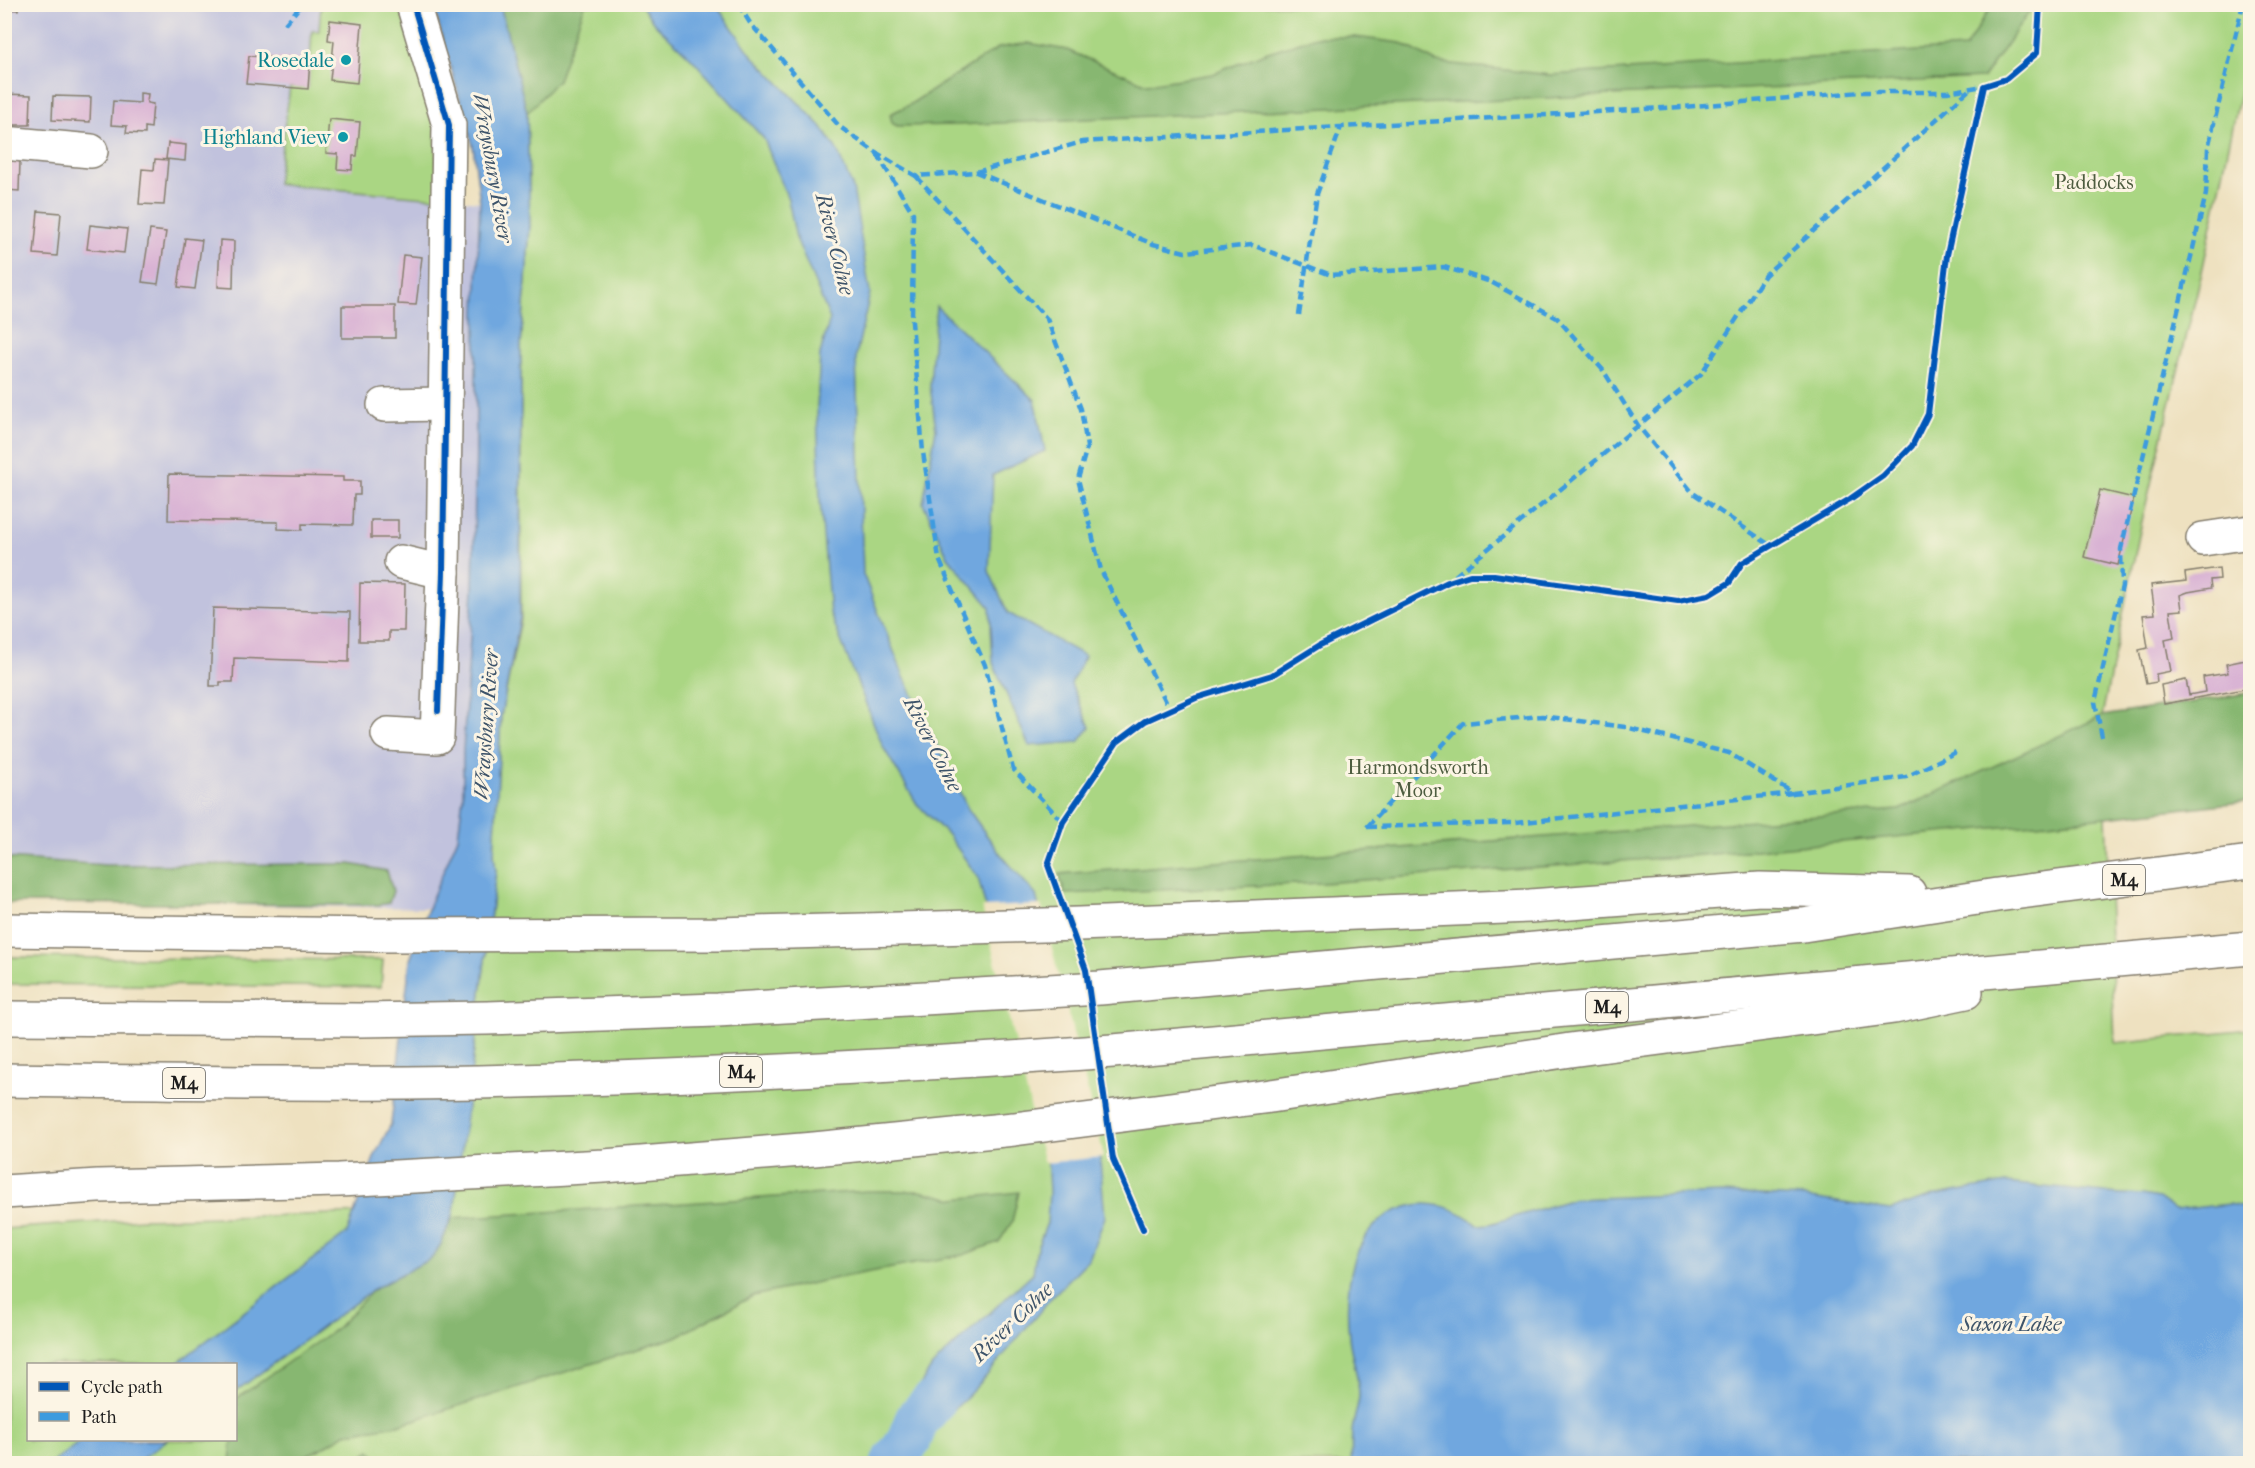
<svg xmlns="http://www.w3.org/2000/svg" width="2255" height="1468" font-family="'IM FELL French Canon',serif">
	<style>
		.industrial { fill: #c1c2dd }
		.green { fill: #aad683; stroke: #637950; stroke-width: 1.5; fill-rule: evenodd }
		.forest { fill: #87b771; stroke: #526a46; stroke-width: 1.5 }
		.water { fill: #70a7df; stroke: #46627e; stroke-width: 1.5 }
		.pier { fill: #eee1c0 }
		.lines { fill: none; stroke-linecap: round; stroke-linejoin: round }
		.river { stroke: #70a7df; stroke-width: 45 }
		.building { fill: #d9b3d4 }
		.minor-casing { stroke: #857e6e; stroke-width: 36 }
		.highway-casing { stroke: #857e6e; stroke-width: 36 }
		.minor { stroke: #fff; stroke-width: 33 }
		.highway { stroke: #fff; stroke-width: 33 }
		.quiet { stroke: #3c9bdf; stroke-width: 4.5; stroke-dasharray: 9 4.5; stroke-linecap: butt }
		.cycleway-casing { stroke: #fcf5e5; stroke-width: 10 }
		.cycleway { stroke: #0057b8; stroke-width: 6 }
		.culture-dot { fill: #0f9aa8; stroke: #fcf5e5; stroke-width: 2 }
		.labels { text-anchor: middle; stroke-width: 6; stroke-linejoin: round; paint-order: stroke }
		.shield { fill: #fcf5e5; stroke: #5f5d58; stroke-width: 1.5 }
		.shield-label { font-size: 18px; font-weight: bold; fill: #1c1c1c }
		.culture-label { font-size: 20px; fill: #0d838f; stroke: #fcf5e5; text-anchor: end }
		.park-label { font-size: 20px; fill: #4e5d40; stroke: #fcf5e5 }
		.water-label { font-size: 21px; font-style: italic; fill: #3e546a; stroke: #fcf5e5 }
	</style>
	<rect width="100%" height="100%" fill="#fcf5e5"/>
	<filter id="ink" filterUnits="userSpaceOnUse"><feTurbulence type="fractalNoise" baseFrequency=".0167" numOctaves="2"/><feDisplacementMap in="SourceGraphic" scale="12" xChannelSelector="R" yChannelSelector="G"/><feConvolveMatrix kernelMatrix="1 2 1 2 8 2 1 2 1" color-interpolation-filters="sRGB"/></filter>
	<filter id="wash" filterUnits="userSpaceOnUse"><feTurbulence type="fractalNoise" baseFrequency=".008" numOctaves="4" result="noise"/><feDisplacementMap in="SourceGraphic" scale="24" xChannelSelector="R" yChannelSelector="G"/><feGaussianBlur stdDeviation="1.35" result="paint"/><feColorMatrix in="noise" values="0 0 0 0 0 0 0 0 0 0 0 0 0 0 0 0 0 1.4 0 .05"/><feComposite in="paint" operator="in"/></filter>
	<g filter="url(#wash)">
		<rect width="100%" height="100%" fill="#eee1c0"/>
		<polygon class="industrial" points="5,5 321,5 319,31 312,31 308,89 290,88 277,184 480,202 476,313 476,443 473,589 463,751 463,796 458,837 428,908 5,902"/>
		<g class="green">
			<polygon points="321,5 399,5 436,126 437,198 277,184 290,87 308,88 312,31 319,31"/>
			<path d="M 500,5 L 2250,5 L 2250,47 L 2203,267 L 2142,521 L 2102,716 L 2115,1043 L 2250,1029 L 2250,1463 L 5,1463 L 4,1229 L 142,1219 L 454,1211 L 496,871 L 494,854 L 501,716 L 521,620 L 521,346 L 530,226 L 527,113 ZM 28,1364 L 236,1364 L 236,1440 L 28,1440 Z"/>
			<polygon points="5,957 383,960 381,987 5,984"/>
		</g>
		<g class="forest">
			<polygon points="500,5 585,5 558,80 527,113"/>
			<polygon points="1992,5 2034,5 1983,78 956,125 897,126 892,123 890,114 909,105 998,48 1028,43 1067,50 1147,84 1213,74 1265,53 1316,37 1355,37 1401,43 1436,62 1550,75 1965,48"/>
			<polygon points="2250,693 2250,801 2079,820 1702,855 1323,883 1065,894 1059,874 1899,810 2102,716"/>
			<polygon points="5,858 106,865 350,864 387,871 393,891 389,903 379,905 5,903"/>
			<polygon points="868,1191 920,1191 954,1199 1019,1192 1012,1222 999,1242 963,1255 837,1278 753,1296 676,1337 398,1425 347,1433 322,1448 290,1463 230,1464 232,1440 236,1440 236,1399 338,1327 374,1289 432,1258 441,1244 452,1218"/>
			<polygon points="370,1450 381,1463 354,1463"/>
		</g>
		<g class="water">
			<polygon points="433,5 500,5 527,113 530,226 521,346 520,618 501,716 494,854 496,871 454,1212 441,1244 432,1258 374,1289 236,1391 236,1364 176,1364 347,1233 375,1155 391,1124 410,960 430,903 458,837 463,796 463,751 473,589 476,443 476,313 480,202 473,146"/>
			<polygon points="641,5 716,5 751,54 821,126 836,148 853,188 870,293 856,356 863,574 904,677 968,809 998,851 1036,895 1099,1149 1105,1217 1089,1259 1050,1299 983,1380 959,1405 927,1428 917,1442 900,1455 899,1419 932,1366 1033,1273 1037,1248 1047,1223 1049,1192 1047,1155 978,877 948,835 917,804 883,747 830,613 820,501 817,408 820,354 830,319 796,238 788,199 764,139 692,59 655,24"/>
			<polygon points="936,306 1035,400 1045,451 993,475 989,571 1008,613 1085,656 1071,684 1090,727 1079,742 1029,746 993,663 990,607 948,557 923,503 936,429 930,386"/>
			<path d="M 2006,1183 L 2105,1193 L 2143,1195 L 2158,1198 L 2175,1210 L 2229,1204 L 2250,1208 L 2250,1463 L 1351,1463 C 1352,1453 1351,1442 1352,1432 C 1353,1420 1358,1408 1359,1396 C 1359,1376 1351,1356 1349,1337 C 1344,1287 1350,1224 1406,1207 C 1432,1199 1458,1208 1477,1225 L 1490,1224 L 1573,1199 L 1722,1193 L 1804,1197 L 1890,1210 L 1936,1195 Z"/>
			<polygon points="82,1440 167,1440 136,1463 52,1463"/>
		</g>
		<polygon class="pier" points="1041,905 1102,1148 1103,1157 1044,1163 982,907"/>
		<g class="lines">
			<polyline class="river" points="893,1464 909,1440 917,1420 932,1403"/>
		</g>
		<g id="blocks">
			<g class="building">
				<polygon points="4,4 19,4 18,10 4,9"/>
				<polygon points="228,4 246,4 246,7 228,6"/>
				<polygon points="330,20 362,24 357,83 330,80 334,41 328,40"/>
				<polygon points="249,56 310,60 308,89 246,84"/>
				<polygon points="140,93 148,94 147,103 153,104 151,128 145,127 145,134 126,133 127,126 111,125 113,101 140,103"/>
				<polygon points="4,94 31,95 30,125 4,125"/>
				<polygon points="53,96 91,97 90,122 52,120"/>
				<polygon points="329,119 360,122 357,156 353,156 352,170 337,169 338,154 326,153"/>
				<polygon points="168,143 186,145 185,161 166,159"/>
				<polygon points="155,159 168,160 164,205 139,204 142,169 154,170"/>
				<polygon points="4,160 20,161 19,191 7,190 7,194 4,194"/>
				<polygon points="38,211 61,213 57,256 34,254"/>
				<polygon points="4,212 9,213 7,237 4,237"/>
				<polygon points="90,225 127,229 124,253 87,249"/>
				<polygon points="150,230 166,232 158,284 142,282"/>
				<polygon points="185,238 202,240 195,289 178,287"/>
				<polygon points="220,240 234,241 233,288 218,287"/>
				<polygon points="403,255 422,257 416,305 398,304"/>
				<rect x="342" y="306" width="53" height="32"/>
				<polygon points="169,474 343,477 343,481 360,481 360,495 354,495 353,525 302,524 302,530 278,529 278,522 168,520"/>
				<polygon points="2100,490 2134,498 2118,565 2084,557"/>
				<rect x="371" y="520" width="27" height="18"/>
				<polygon points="2219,568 2220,579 2210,580 2211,588 2188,592 2180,595 2182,610 2170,611 2174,638 2165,640 2171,671 2156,674 2157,682 2146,684 2139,650 2148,648 2143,615 2155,614 2151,585 2186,581 2185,573"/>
				<polygon points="360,583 405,584 404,631 389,631 389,641 359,641"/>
				<polygon points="213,608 350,612 349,662 234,658 233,682 220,682 220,686 210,686"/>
				<polygon points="2250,659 2250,688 2164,704 2161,685 2186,680 2189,695 2205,692 2203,677 2228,673 2226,664"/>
			</g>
		</g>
	</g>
	<g filter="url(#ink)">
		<use href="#blocks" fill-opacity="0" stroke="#857e6e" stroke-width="1.5"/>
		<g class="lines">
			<defs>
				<g id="minor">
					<polyline points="4,143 91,151"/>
					<polyline points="384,405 445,404"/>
					<polyline points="2203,539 2250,532"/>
					<polyline points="401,562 443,572"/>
					<polyline points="388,734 437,737 443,572 449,125 413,4"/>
				</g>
				<g id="highway">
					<polyline points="4,930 379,935 718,934 1079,924 1530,906 1760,889 1909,893"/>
					<polyline points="4,1018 359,1020 487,1018 717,1010 1100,988 1803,925 1997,895 2250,862"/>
					<path d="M 4,1080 C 162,1082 320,1085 478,1082 C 690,1077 902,1066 1113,1051 L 2250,948"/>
					<polyline points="4,1192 98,1186 339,1180 604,1166 814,1149 1014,1129 1271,1096 1570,1050 1894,1007 1966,992"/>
				</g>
			</defs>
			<use href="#minor" class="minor-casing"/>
			<use href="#highway" class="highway-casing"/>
			<use href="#minor" class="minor"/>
			<use href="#highway" class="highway"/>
			<g class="quiet">
				<polyline points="738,4 750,23 840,127 875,152 916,176 976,172 1082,142 1682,107 1861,92 1947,92 1984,86"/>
				<polyline points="1068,10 1072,4"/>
				<polyline points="285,24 302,4"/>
				<polyline points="877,154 913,213 912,322 923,452 939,559 985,665 1013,769 1063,822"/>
				<polyline points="976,172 1153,244 1185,252 1252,245 1331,275 1444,267 1491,282 1557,318 1603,370 1639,427 1693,493 1771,546"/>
				<polyline points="916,176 1047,319 1081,409 1087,447 1078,479 1101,570 1170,710"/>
				<polyline points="1299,315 1317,194 1341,127"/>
				<polyline points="1455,576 1701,374 1765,275 1971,88"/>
				<polyline points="2102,737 2095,702 2122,586 2121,549 2206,194 2208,148 2243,4"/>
				<polyline points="1367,827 1463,723 1542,716 1625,727 1729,753 1793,793 1906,777 1956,752"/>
				<polyline points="1367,827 1515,823 1793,793"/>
			</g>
			<defs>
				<g id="cycleway">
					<polyline points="413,4 449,125 443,572 438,711"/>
					<polyline points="1143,1229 1113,1159 1086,970 1048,865 1063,822 1117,742 1145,721 1196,698 1272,675 1320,645 1448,582 1470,575 1494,575 1678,601 1709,595 1729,583 1742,563 1850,499 1883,476 1912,446 1928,414 1947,255 1984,86 2006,79 2037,53 2040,4"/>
				</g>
			</defs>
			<use href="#cycleway" class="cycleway-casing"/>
			<use href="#cycleway" class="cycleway"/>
		</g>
	</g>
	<g class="culture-dot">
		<circle cx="346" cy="60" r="6"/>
		<circle cx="343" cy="137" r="6"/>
	</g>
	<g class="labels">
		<g class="shield">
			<rect x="2103" y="865" width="42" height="30" rx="4.5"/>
			<rect x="1586" y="992" width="42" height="30" rx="4.5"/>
			<rect x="720" y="1057" width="42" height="30" rx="4.5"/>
			<rect x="163" y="1068" width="42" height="30" rx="4.5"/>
		</g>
		<g class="shield-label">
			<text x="2124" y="886">M4</text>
			<text x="1607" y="1013">M4</text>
			<text x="741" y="1078">M4</text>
			<text x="184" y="1089">M4</text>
		</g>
		<g class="culture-label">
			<text x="334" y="67">Rosedale</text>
			<text x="331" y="144">Highland View</text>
		</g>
		<g class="park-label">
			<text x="2094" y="189">Paddocks</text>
			<text x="1418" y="774">Harmondsworth<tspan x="1418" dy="23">Moor</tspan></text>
		</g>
		<g class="water-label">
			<text transform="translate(493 168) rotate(80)" y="7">Wraysbury River</text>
			<text transform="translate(835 244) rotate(76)" y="7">River Colne</text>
			<text transform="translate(486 724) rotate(-86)" y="7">Wraysbury River</text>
			<text transform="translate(933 744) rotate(63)" y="7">River Colne</text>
			<text transform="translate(1012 1322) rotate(-44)" y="7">River Colne</text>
			<text x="2011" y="1331">Saxon Lake</text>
		</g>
	</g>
	<rect width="2255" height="1468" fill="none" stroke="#fcf5e5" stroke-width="24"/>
	<rect x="27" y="1363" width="210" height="78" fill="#fcf5e5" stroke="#a29e95" stroke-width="1.5"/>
	<rect x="39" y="1382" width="30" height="9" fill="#0057b8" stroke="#a29e95" stroke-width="1.5"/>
	<text x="81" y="1393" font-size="18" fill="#1c1c1c">Cycle path</text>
	<rect x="39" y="1412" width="30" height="9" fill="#3c9bdf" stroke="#a29e95" stroke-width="1.5"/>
	<text x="81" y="1423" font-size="18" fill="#1c1c1c">Path</text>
</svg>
